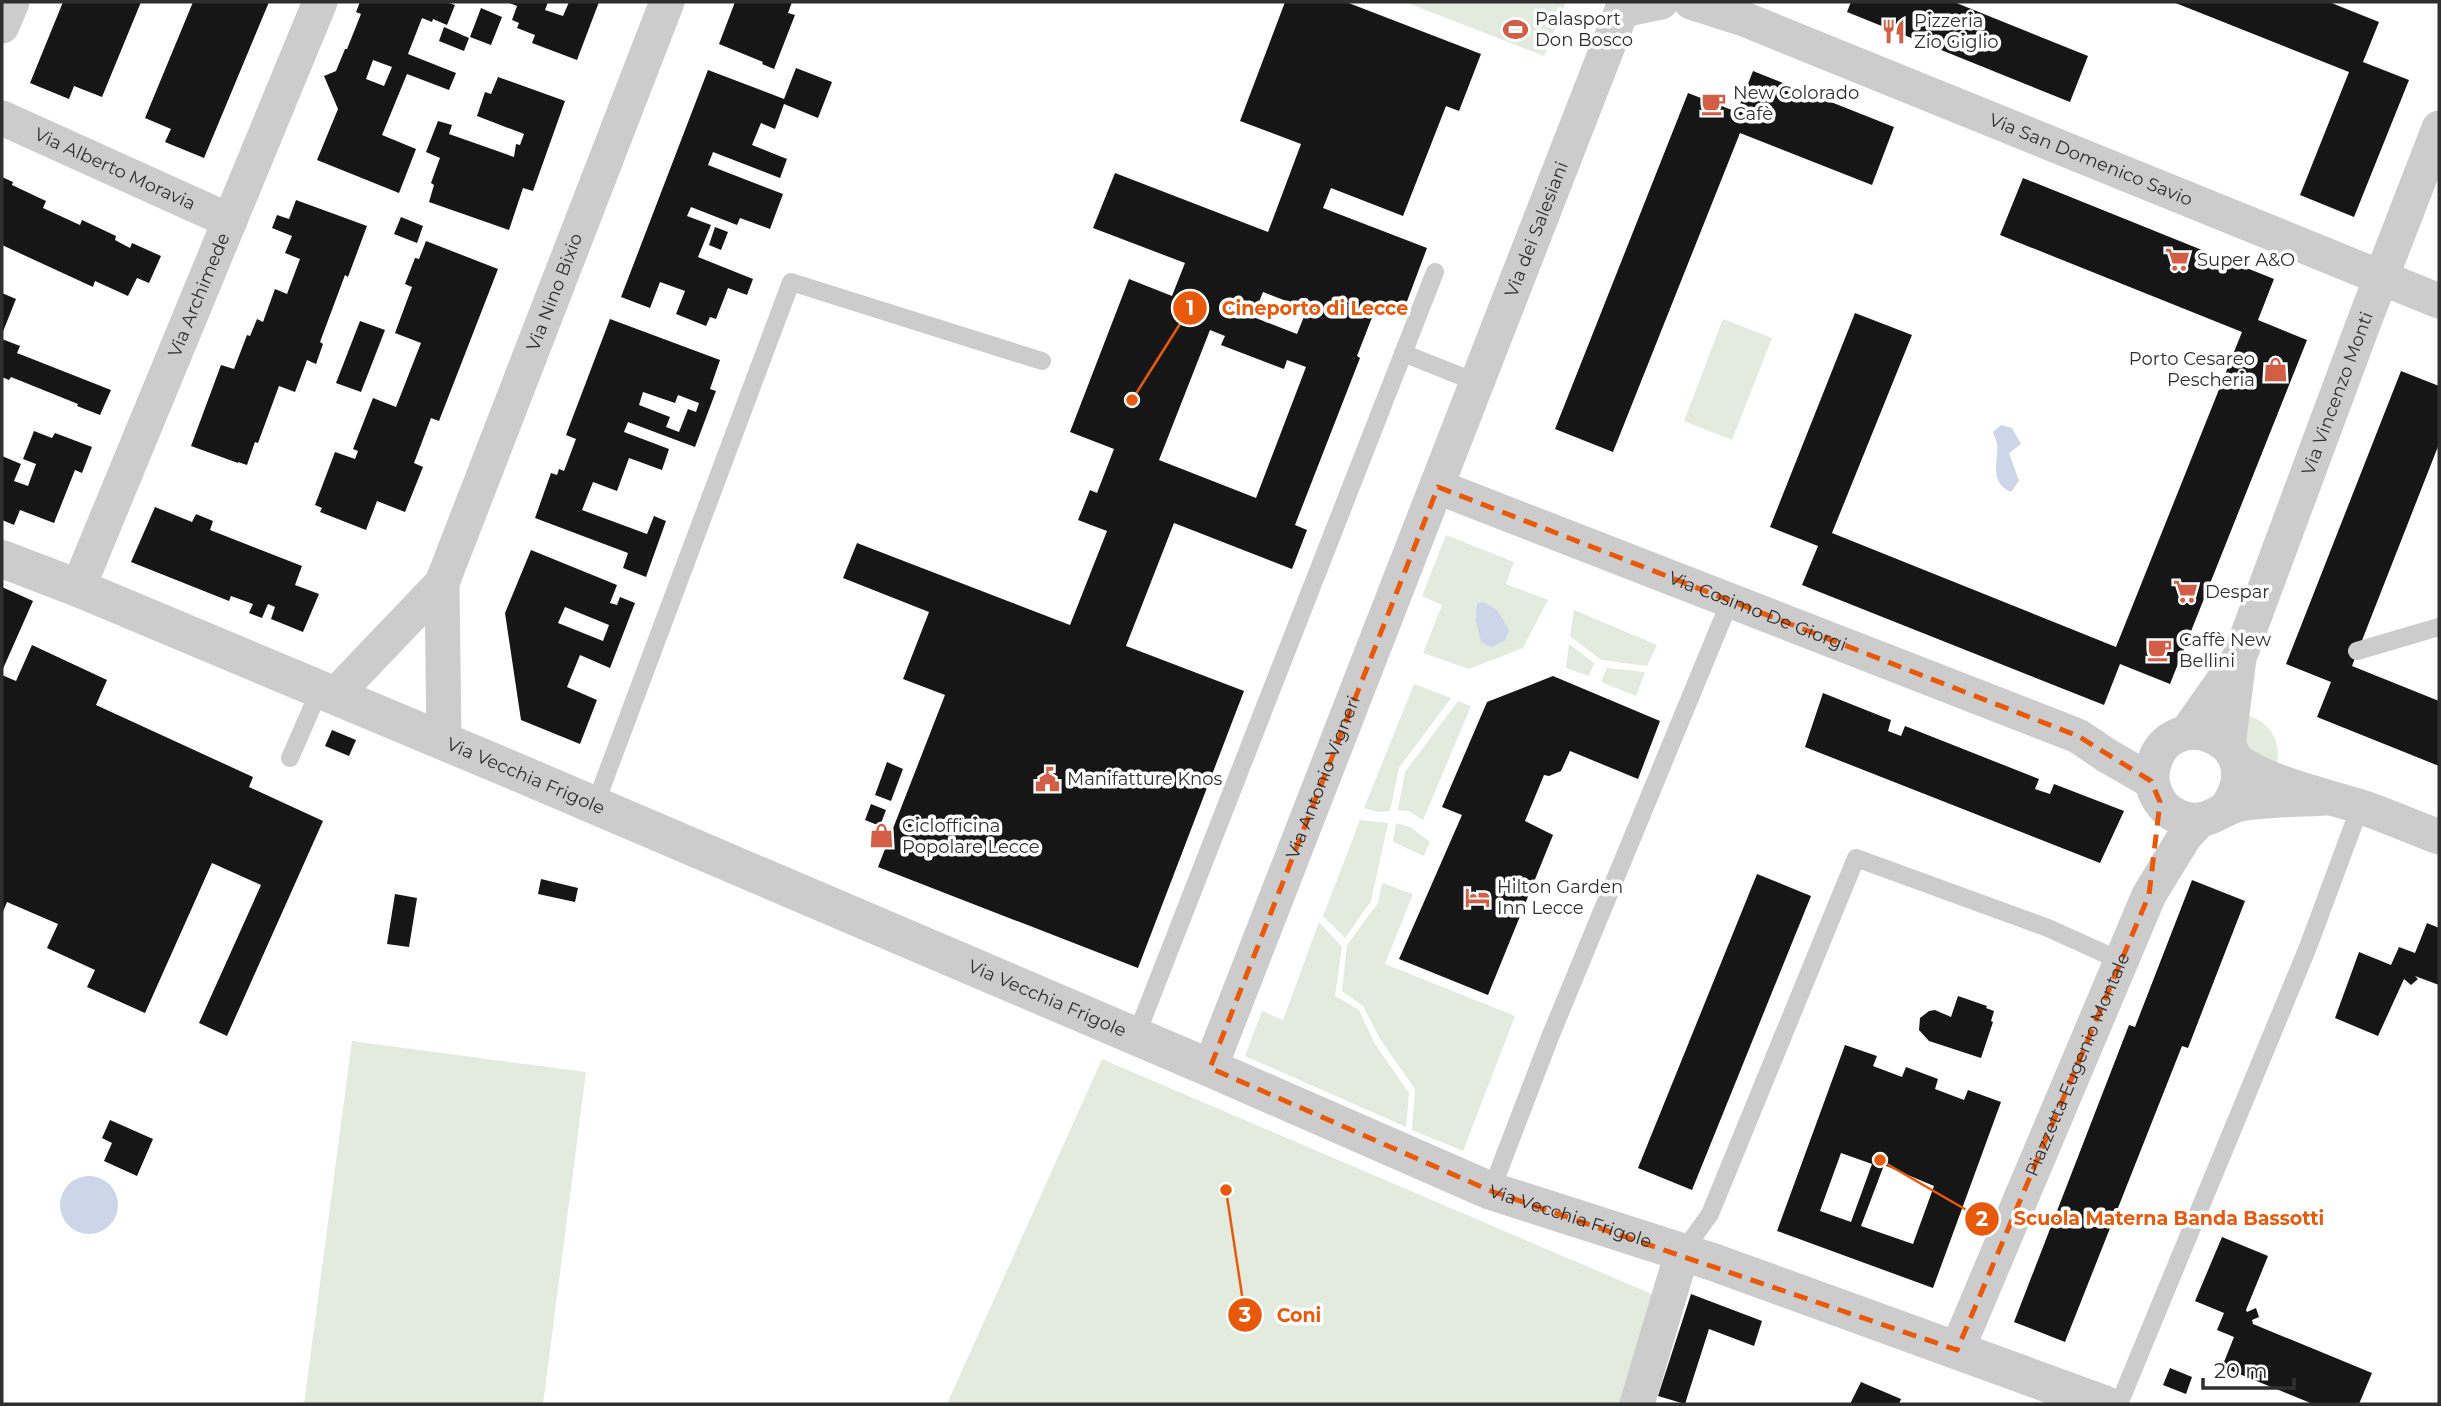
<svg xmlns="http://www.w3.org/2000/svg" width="2441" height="1406" font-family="Montserrat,sans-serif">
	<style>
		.green { fill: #e2ebde }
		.water { fill: #cdd6e8 }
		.building { fill: #161616; fill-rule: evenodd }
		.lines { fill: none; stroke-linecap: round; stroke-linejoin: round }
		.service { stroke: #ccc; stroke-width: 18 }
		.minor { stroke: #ccc; stroke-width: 35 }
		.tertiary { stroke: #ccc; stroke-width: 38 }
		.marked { fill: none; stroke: #e8590c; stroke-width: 5; stroke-dasharray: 14 9; stroke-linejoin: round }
		.labels { text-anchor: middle; stroke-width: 7; stroke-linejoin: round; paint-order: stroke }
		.poi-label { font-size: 18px; fill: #2f2f2f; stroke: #fff; text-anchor: start }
		.street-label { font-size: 18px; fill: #2f2f2f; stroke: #fff }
		.leader { fill: none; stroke: #e8590c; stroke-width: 2.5 }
		.callout-dot { fill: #e8590c; stroke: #fff; stroke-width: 2.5 }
		.mark-label { font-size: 21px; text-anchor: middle; font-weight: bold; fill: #fff }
		.callout-label { font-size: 19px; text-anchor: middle; font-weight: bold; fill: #e8590c; stroke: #fff; stroke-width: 7; stroke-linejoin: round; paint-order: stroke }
	</style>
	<rect width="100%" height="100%" fill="#fff"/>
	<g class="green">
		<polygon points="1405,2 1566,2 1544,56"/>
		<polygon points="1723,319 1772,338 1732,440 1684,421"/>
		<polygon points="1446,535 1514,562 1506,584 1548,600 1523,648 1469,669 1423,653 1442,605 1422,596"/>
		<polygon points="1574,610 1657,645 1647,666 1601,660 1570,636"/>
		<polygon points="1569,644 1594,663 1589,676 1566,668"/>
		<polygon points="1607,668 1645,672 1636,696 1601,682"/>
		<polygon points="1414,684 1451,698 1399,768 1390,811 1377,812 1364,808"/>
		<polygon points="1458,701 1471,706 1423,820 1409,811 1398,810 1405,772"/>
		<path d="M 2244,714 C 2269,721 2282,740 2277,765 L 2247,749 L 2242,728 Z"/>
		<polygon points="1360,820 1388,823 1371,901 1345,938 1323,916"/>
		<polygon points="1396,823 1410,827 1430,842 1424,856 1393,842"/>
		<polygon points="1382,883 1413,894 1385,964 1515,1016 1463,1151 1412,1130 1415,1089 1380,1039 1363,1006 1342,991 1347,945 1378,903"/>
		<polygon points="1319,922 1342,947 1335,996 1359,1010 1375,1044 1409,1093 1406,1127 1245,1056 1262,1011 1283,1020"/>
		<polygon points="352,1041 586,1072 543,1404 304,1404"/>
		<polygon points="1102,1059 1654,1295 1626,1404 947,1404"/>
	</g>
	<g class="water">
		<path d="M 2001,425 L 2012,428 L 2021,444 L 2009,453 L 2019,481 L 2011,492 C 1988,482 1999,460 1997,443 C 1996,439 1994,436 1993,432 Z"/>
		<polygon points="1484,602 1497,610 1509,630 1505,641 1491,647 1481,642 1476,621 1477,604"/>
		<circle cx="89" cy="1205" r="29"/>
	</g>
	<g class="building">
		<polygon points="63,2 141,2 102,97 74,86 69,99 30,83"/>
		<polygon points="193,2 269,2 204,158 165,142 171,129 145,118"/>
		<path d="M 360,2 L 446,2 L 455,5 L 447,25 L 433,19 L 432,22 L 422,18 L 408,54 L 456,73 L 449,90 L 407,74 L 382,135 L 416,149 L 399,193 L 317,160 L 338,109 L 324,76 L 336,71 L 345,49 L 347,49 L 361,14 L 356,12 ZM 373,60 L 392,67 L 384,86 L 366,79 Z"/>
		<polygon points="507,2 548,2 545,10 563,16 569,2 599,2 577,60 532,43 535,35 517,28 519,23 512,20 517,6"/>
		<polygon points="735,2 792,2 788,13 795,15 774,69 762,64 763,62 719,44"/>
		<path d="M 1285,2 L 1346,2 L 1481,54 L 1459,111 L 1446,106 L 1403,216 L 1331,188 L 1323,208 L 1427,248 L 1403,312 L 1378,302 L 1357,356 L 1360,358 L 1295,525 L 1307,530 L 1292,569 L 1174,523 L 1126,646 L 1244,691 L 1138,968 L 878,867 L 945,695 L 903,679 L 929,612 L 843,578 L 857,543 L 1070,625 L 1107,531 L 1078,520 L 1090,490 L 1097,493 L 1114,449 L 1070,432 L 1129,279 L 1172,296 L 1185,263 L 1093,228 L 1115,173 L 1268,232 L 1301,144 L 1240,121 ZM 1263,292 L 1307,309 L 1297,334 L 1253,317 ZM 1210,330 L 1225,336 L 1221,345 L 1284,369 L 1287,360 L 1306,367 L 1256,498 L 1159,460 Z"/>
		<polygon points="1851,2 1954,2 2088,56 2070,102 1847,12"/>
		<polygon points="2173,2 2329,2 2379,22 2363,62 2409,80 2354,217 2300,195 2349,72"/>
		<polygon points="481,8 502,17 491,45 470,37"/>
		<polygon points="444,27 469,38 464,51 439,41"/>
		<polygon points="796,68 832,82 818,118 784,104 775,129 761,123 752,145 787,159 780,178 713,152 708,165 783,194 770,229 740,218 737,225 691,207 687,216 711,225 698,257 753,279 747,295 728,288 716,319 710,317 706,326 676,314 685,291 660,282 650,308 621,297 708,70 784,99"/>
		<polygon points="1753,71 1894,127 1872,185 1740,133 1613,452 1555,429 1688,93 1737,112"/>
		<polygon points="498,77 565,101 533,191 523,188 509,230 429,202 434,185 431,183 440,158 426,152 438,121 452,125 449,134 514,157 516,144 520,145 524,134 477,116 485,92 491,94"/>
		<polygon points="2,177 13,182 12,185 46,201 43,208 80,225 82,220 116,236 115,240 130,248 132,243 161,256 149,283 137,278 128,296 95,281 93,287 2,245"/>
		<polygon points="2023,178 2274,279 2258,320 2307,340 2170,684 2120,664 2104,705 1802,585 1818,546 1770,527 1855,313 1912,335 1832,533 2116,647 2242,332 2000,235"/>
		<polygon points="296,200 367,226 348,277 345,275 320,342 323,344 316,364 307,360 295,392 279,386 258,443 255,442 247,465 238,462 238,463 191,446 221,365 234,369 247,335 250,336 257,319 263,322 275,289 287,294 300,259 285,253 292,236 272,228 277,215 289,219"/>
		<polygon points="401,217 423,226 417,243 394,234"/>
		<polygon points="715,227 728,232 721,250 709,245"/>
		<polygon points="426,241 498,269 439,421 431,418 414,463 423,467 405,512 377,501 366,530 320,512 322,508 315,505 335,452 355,459 358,451 353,449 373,398 396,407 421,343 395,333 412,287 405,284 415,258 419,259"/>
		<polygon points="2,293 16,299 2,334"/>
		<path d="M 610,319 L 720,360 L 710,389 L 716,391 L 695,447 L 628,422 L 624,432 L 669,449 L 662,470 L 629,458 L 617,491 L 593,482 L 582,510 L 647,534 L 654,516 L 666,521 L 646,577 L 623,568 L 628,553 L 535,518 L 551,473 L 557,475 L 559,469 L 564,471 L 576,439 L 566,435 ZM 643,392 L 675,403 L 678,395 L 699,403 L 696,412 L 688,409 L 679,432 L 666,427 L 670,417 L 639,405 Z"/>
		<polygon points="360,321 385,330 361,392 336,383"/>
		<polygon points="2,339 20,346 17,353 111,390 100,415 77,406 78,404 11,377 9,380 2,377"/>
		<polygon points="2401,371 2439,386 2439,444 2352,666 2439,701 2439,766 2317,717 2331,682 2286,664"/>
		<polygon points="34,431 52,438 55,433 92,447 82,473 75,470 54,523 20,510 14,525 2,520 2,456 21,464 14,481 28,486 36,464 23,459"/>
		<polygon points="155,507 192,522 196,514 213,521 210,530 302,566 295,585 319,594 303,632 271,619 275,607 268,604 262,618 249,613 253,604 231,596 229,601 131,562"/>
		<path d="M 531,550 L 617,585 L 610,603 L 617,605 L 620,597 L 635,603 L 610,668 L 580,655 L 567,687 L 597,700 L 580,744 L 521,720 L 505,613 ZM 565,607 L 609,625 L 603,641 L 558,623 Z"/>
		<polygon points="2,587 33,601 2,671"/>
		<polygon points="32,645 107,680 96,705 253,777 249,787 323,821 227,1036 199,1023 261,885 212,863 145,1013 87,987 95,970 47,948 58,924 7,902 2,914 2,675 16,681"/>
		<polygon points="1553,676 1660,721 1638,779 1570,751 1561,771 1549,776 1544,775 1525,821 1553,835 1488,995 1399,959 1462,815 1442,807 1487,702"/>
		<polygon points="1823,693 1891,720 1888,731 1901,736 1905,726 2039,779 2035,789 2050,794 2054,784 2124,811 2100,863 1805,747"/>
		<polygon points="332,730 356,740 349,756 325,746"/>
		<polygon points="887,762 903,769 891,801 875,795"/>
		<polygon points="871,804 886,810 880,826 865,820"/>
		<polygon points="1757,874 1811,896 1692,1190 1638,1168"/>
		<polygon points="541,879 578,888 575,902 538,894"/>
		<polygon points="2192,880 2245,901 2188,1048 2182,1046 2065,1342 2014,1322 2129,1025 2135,1027"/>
		<polygon points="395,894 417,898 409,947 387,944"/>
		<polygon points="2427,923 2439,928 2439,985 2415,976 2418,979 2411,985 2404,979 2378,1036 2335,1018 2359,952 2391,965 2399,947 2415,953"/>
		<polygon points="1958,996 1987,1006 1986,1008 1994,1011 1991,1021 1993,1022 1981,1058 1929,1041 1919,1030 1920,1018 1929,1011 1935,1010 1951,1017"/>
		<path d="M 1845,1045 L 1877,1056 L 1873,1066 L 1902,1077 L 1906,1067 L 1938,1079 L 1935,1089 L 1964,1100 L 1968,1090 L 2001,1102 L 1933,1288 L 1777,1231 ZM 1841,1153 L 1872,1164 L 1851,1222 L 1820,1211 ZM 1884,1165 L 1934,1186 L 1913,1244 L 1861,1226 Z"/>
		<polygon points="110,1120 153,1139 137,1176 104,1161 112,1143 102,1138"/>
		<polygon points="2222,1237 2268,1256 2246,1310 2247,1312 2256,1308 2259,1317 2252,1320 2253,1324 2372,1373 2359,1404 2313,1404 2222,1367 2234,1337 2217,1330 2224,1313 2195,1301"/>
		<polygon points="1691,1294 1762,1321 1754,1346 1709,1329 1685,1404 1658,1396"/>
		<polygon points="2170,1368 2192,1377 2186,1394 2163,1385"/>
		<polygon points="1861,1382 1901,1399 1899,1404 1850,1404"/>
	</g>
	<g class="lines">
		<g class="service">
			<polyline points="1403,353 1478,383"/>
			<polyline points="2357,651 2439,627"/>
			<polyline points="290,758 320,689"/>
			<polyline points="595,805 791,282 1042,361"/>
			<polyline points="1136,1036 1435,272"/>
			<polyline points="1491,1191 1550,1037 1730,601"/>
			<polyline points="1682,1253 1710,1214 1856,858 2048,928 2121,961"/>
			<polyline points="2119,1404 2308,947 2360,807"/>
		</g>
		<g class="minor">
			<path id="s1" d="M 1691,2 L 1744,19 L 2439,301"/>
			<polyline points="2,26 12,2"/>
			<path id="s2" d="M 2,118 L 230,221"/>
			<path id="s3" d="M 1438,487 L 2078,736 L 2106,755 L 2151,781"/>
			<path id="s4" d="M 78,588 L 320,2"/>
			<polyline points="335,695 442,583"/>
			<polyline points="2187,732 2237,661"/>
			<path id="s5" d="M 444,742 L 442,583 L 667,2"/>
			<path id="s6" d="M 2228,746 L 2239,658 L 2364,322 L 2439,128"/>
			<path d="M 2237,761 C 2271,784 2319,794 2358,806 C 2386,815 2412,827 2439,837"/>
			<path d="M 2227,807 C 2275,736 2159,698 2152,775 C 2151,788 2159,804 2170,812 C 2178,818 2190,821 2200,820 C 2215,818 2225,807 2240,804 C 2263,799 2300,800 2325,798"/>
			<path id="s7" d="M 1210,1068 L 1622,10 L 1661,2"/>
			<path id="s8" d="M 1957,1350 L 2149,895 L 2185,836 L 2200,820"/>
			<polyline points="1637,1404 1682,1253"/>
		</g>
		<path class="tertiary" id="s9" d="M 2,559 L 78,588 L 519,773 L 1210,1068 L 1491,1191 L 1713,1262 L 2104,1404"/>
	</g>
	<path class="marked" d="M 1438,487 L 2078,736 L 2151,781 L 2160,802 L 2149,895 L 1957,1350 L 1491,1191 L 1210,1068 Z"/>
	<defs>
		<symbol id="stadium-bare" viewBox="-9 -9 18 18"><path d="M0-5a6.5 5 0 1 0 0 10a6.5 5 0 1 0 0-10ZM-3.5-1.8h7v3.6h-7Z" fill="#d25f45" stroke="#fff" stroke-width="2.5" paint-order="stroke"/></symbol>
		<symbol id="restaurant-bare" viewBox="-9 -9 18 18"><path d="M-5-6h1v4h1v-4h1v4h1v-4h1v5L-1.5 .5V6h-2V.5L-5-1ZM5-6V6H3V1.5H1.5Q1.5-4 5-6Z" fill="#d25f45" stroke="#fff" stroke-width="2.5" paint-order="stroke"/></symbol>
		<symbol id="cafe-bare" viewBox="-9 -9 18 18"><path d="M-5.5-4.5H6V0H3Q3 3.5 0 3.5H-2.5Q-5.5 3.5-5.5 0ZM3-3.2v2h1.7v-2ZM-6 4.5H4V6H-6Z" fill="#d25f45" stroke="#fff" stroke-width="2.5" paint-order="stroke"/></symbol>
		<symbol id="supermarket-bare" viewBox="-9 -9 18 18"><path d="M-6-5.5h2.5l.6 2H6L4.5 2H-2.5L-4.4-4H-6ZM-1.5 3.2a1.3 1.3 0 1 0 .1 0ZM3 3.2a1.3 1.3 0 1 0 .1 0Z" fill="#d25f45" stroke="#fff" stroke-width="2.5" paint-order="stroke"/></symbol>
		<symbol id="shop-bare" viewBox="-9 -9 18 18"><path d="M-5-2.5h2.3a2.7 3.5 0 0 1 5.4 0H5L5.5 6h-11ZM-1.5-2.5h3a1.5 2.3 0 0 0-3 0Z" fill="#d25f45" stroke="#fff" stroke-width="2.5" paint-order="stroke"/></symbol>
		<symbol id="civic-bare" viewBox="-9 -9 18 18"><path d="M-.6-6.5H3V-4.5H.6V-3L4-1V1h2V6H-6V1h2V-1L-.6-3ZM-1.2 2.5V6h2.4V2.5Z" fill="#d25f45" stroke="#fff" stroke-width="2.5" paint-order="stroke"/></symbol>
		<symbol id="hotel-bare" viewBox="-9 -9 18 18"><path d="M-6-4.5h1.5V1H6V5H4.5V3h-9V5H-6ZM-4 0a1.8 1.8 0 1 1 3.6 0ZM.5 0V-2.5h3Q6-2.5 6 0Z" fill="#d25f45" stroke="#fff" stroke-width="2.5" paint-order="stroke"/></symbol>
	</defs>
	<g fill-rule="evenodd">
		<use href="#stadium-bare" x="1498" y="12" width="35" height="35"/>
		<use href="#restaurant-bare" x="1876" y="14" width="35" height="35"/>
		<use href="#cafe-bare" x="1696" y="86" width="35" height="35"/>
		<use href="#supermarket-bare" x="2160" y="242" width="35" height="35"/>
		<use href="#shop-bare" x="2258" y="352" width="35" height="35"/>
		<use href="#supermarket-bare" x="2168" y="574" width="35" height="35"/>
		<use href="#cafe-bare" x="2142" y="632" width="35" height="35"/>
		<use href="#civic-bare" x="1030" y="762" width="35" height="35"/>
		<use href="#shop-bare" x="864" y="818" width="35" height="35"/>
		<use href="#hotel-bare" x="1460" y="880" width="35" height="35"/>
	</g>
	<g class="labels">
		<g class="poi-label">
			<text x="1535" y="25">Palasport<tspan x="1535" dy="21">Don Bosco</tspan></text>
			<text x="1914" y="27">Pizzeria<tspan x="1914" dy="21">Zio Giglio</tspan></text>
			<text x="1733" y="99">New Colorado<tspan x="1733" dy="21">Cafè</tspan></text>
			<text x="2197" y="266">Super A&amp;O</text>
			<text x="2255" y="365" text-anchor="end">Porto Cesareo<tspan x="2255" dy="21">Pescheria</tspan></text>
			<text x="2205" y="598">Despar</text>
			<text x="2179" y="646">Caffè New<tspan x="2179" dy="21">Bellini</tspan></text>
			<text x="1067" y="785">Manifatture Knos</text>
			<text x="902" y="832">Ciclofficina<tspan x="902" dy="21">Popolare Lecce</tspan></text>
			<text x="1497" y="893">Hilton Garden<tspan x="1497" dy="21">Inn Lecce</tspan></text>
		</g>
		<g class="street-label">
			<text dy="6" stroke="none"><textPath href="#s1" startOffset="430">Via San Domenico Savio</textPath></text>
			<text dy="6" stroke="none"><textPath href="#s2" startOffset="124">Via Alberto Moravia</textPath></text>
			<text dy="6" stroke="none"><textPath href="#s7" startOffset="900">Via dei Salesiani</textPath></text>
			<text dy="6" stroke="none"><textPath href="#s5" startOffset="471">Via Nino Bixio</textPath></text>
			<text dy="6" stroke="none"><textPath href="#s4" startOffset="317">Via Archimede</textPath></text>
			<text dy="6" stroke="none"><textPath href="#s6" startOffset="371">Via Vincenzo Monti</textPath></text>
			<text dy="6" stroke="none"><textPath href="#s3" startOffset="343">Via Cosimo De Giorgi</textPath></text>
			<text dy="6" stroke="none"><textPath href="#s9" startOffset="567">Via Vecchia Frigole</textPath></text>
			<text dy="6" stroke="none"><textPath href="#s7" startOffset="312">Via Antonio Vigneri</textPath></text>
			<text dy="6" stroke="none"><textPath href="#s9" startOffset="1134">Via Vecchia Frigole</textPath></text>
			<text dy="6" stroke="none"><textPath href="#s8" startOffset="310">Piazzetta Eugenio Montale</textPath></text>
			<text dy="6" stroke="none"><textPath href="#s9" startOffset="1701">Via Vecchia Frigole</textPath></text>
		</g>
	</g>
	<path class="leader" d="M1132 400L1190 308M1880 1160L1982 1219M1226 1190L1245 1315"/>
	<g class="callout-dot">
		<circle cx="1132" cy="400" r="7"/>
		<circle cx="1880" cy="1160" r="7"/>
		<circle cx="1226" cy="1190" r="7"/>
		<circle cx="1190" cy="308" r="18"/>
		<circle cx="1982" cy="1219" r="18"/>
		<circle cx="1245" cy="1315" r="18"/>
	</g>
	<g class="mark-label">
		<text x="1190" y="315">1</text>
		<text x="1982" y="1226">2</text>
		<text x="1245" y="1322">3</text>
	</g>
	<g class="callout-label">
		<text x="1315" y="315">Cineporto di Lecce</text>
		<text x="2169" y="1225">Scuola Materna Banda Bassotti</text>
		<text x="1299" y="1322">Coni</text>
	</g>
	<rect width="2441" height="1406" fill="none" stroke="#2f2f2f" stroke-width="7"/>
	<path d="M2203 1378v10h91v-10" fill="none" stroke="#2f2f2f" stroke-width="3.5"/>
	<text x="2214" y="1378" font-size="21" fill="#2f2f2f" stroke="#ffffff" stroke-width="5" paint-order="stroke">20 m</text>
</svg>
